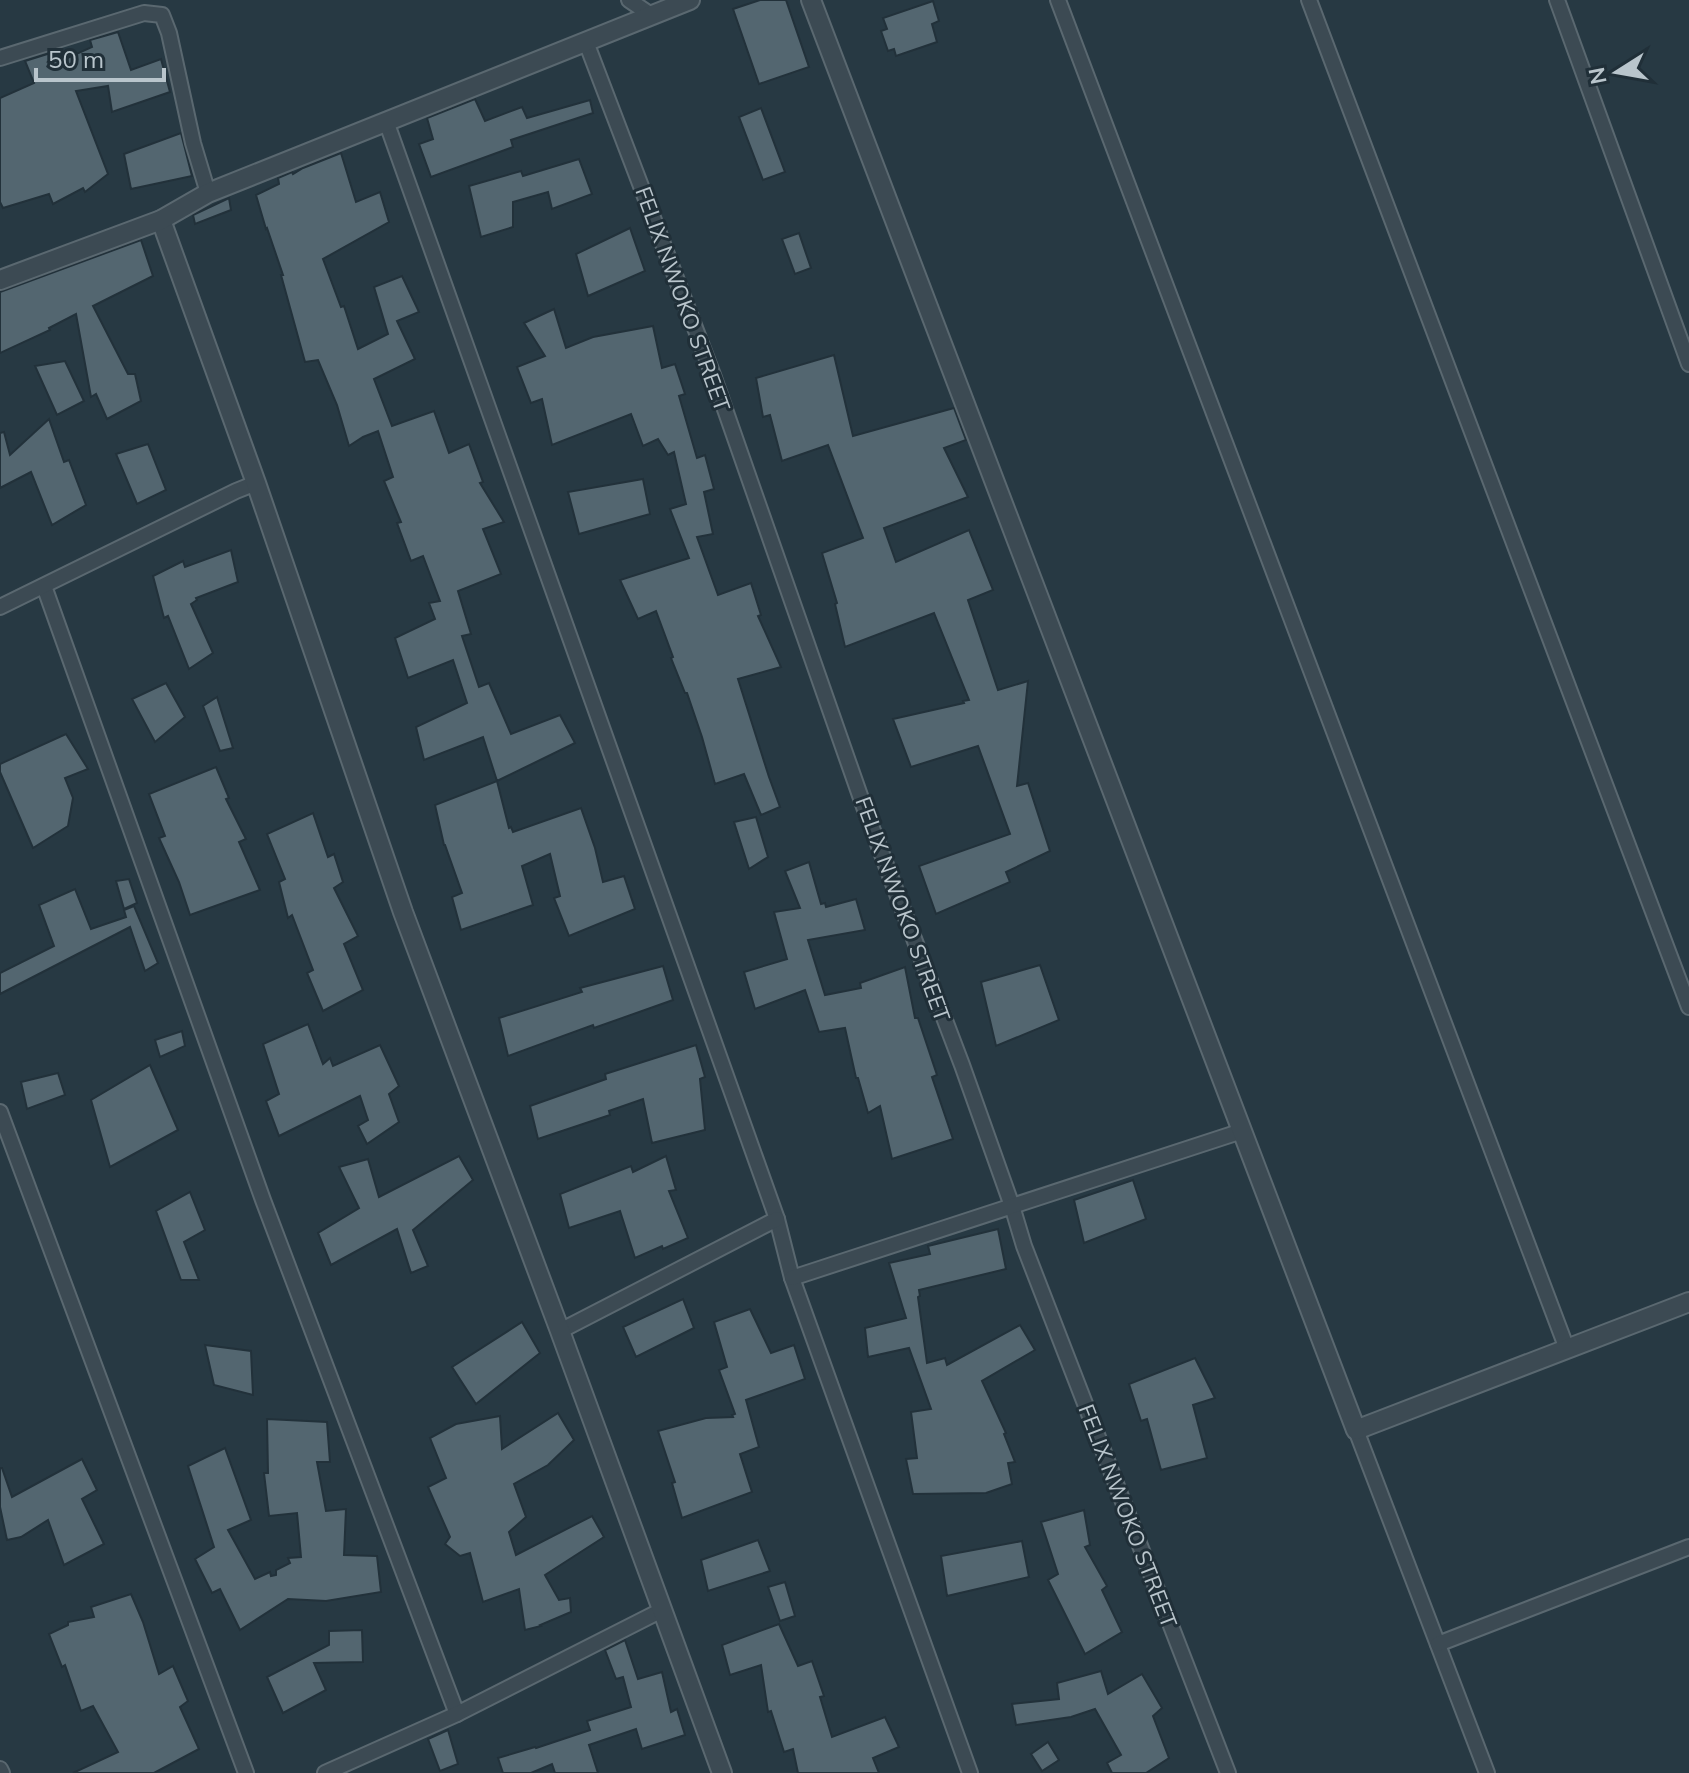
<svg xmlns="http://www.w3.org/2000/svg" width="1689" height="1773" font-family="Mulish,sans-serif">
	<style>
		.building { fill: #536670; stroke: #22313a; stroke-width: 2 }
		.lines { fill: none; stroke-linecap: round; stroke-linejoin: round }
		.minor-casing { stroke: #5a6870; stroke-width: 18 }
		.tertiary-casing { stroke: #5a6870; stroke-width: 22 }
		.minor { stroke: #3c4a53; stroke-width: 14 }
		.tertiary { stroke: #3c4a53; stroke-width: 18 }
		.labels { text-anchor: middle; stroke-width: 6; stroke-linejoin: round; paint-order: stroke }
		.street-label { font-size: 22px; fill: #b9c5cc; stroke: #202f38 }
	</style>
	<rect width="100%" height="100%" fill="#273943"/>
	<g class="building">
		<polygon points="760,0 786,0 809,67 759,84 733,9"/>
		<polygon points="933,1 939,21 932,24 937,42 896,56 894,49 888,51 881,31 887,29 883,18"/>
		<polygon points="118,32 131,70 161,59 170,92 112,112 108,86 76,91 108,174 85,192 83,188 53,204 49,194 3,208 0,202 0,98 34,83 25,61 57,51 61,61 92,47 90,40"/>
		<polygon points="475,99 485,121 522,107 527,118 590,100 593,113 511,140 513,147 431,177 419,144 433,139 427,118"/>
		<polygon points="761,108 785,172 763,180 739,117"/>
		<polygon points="181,133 192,176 131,189 124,154"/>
		<polygon points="341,153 356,202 380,192 389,222 323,259 341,307 344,306 358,349 388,334 374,287 402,276 419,312 397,321 415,359 374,379 392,426 434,411 449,453 469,444 483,482 480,483 504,522 483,529 501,574 458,591 471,634 462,636 479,687 489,683 511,734 560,715 575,743 497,781 483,737 424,760 416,727 467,703 453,660 408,678 395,638 435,619 429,603 440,601 423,556 411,561 397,523 401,522 384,481 393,477 378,431 363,437 349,446 337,405 318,360 305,362 281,275 283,275 267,228 266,229 256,195 279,184 278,178 292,172 293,174 303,168"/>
		<polygon points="579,159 592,194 552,209 548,192 513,202 513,227 481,237 469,186 521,171 523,176"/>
		<polygon points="229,198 231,210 195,224 193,215"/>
		<polygon points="630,228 645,271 588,296 576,254"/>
		<polygon points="799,233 811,268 795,274 782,239"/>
		<polygon points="141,240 153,276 93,306 128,374 135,374 141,401 107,419 96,394 91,397 76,314 49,328 50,330 0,353 0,292"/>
		<polygon points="554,309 566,348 593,337 653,326 662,368 675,364 685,394 679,396 697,458 705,455 714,489 704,492 713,534 697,537 718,595 751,583 761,615 758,616 781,667 738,679 769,777 780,807 761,815 744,774 715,784 702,737 687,693 685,693 671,658 673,657 656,611 638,619 620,580 689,558 670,509 686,504 674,452 668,455 658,439 643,446 631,414 552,445 542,399 531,403 517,367 545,356 524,323"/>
		<polygon points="834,355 853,436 954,408 966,440 944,448 968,497 884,528 896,562 969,530 993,590 968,600 998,690 1028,681 1017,786 1028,783 1050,851 1006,872 1010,882 936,914 919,866 1010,834 978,746 911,767 893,719 964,703 963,701 969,700 934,613 845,647 835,604 837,603 822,553 863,538 828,445 782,461 770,415 763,417 756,378"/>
		<polygon points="65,361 84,401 57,415 35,366"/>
		<polygon points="49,419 64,462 69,460 86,505 52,525 31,472 0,488 0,433 4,432 10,455"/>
		<polygon points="148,444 166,490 137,504 116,454"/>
		<polygon points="643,479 650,514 579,534 568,492"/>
		<polygon points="231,550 238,582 196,598 197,600 191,604 213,653 189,669 168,616 164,618 153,576 183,561 185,567"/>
		<polygon points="166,683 185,717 155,742 132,699"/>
		<polygon points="217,697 233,748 220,751 203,706"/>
		<polygon points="66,734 88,769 65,778 73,798 68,826 33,848 0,772 0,764"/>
		<polygon points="216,767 229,798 226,799 246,839 239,842 260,890 190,915 179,882 159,838 165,836 149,794"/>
		<polygon points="497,781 509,828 511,827 513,832 581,808 595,848 603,882 624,876 635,909 569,936 554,898 560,896 550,854 522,866 533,905 461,930 452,897 462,893 445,845 444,845 435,805"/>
		<polygon points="313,813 328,857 334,854 343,882 334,888 358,936 344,944 363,990 323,1011 307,973 313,970 292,915 288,918 279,882 285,879 267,834"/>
		<polygon points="756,817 768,857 749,869 734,822"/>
		<polygon points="809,862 821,904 825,903 826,907 856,899 865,930 808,940 825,995 861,988 860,983 905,967 915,1018 918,1018 937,1075 932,1077 953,1139 892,1159 880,1106 868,1113 858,1078 856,1078 845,1028 819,1032 805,990 755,1009 744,972 787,959 774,912 800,908 785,871"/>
		<polygon points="129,879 137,903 124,909 116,881"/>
		<polygon points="75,889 91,929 126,917 124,910 134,906 158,963 145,971 130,927 0,994 0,973 54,946 39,905"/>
		<polygon points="1040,965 1059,1020 996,1046 981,982"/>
		<polygon points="663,966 673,1000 594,1028 593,1025 508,1056 499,1018 582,992 580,988"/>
		<polygon points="308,1024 323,1064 330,1058 333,1066 380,1045 399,1086 389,1094 399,1122 367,1144 358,1126 368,1120 360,1096 279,1136 266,1101 279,1094 263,1044"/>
		<polygon points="182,1031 185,1046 160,1057 155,1040"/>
		<polygon points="696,1045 705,1077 700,1079 705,1130 652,1143 643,1099 609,1111 610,1115 538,1139 530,1106 606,1079 605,1074"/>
		<polygon points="150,1065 178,1130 110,1167 91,1100"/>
		<polygon points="58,1073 65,1095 27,1109 21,1082"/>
		<polygon points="459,1156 473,1180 413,1230 428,1266 411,1273 397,1229 331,1265 318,1233 359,1208 339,1167 368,1159 379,1197"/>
		<polygon points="666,1156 676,1190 669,1191 688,1238 663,1249 662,1246 635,1258 620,1211 569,1228 560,1194 631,1166 633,1172"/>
		<polygon points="1133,1180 1146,1219 1084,1243 1074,1200"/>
		<polygon points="190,1192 205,1230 184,1242 199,1280 181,1280 156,1211"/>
		<polygon points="998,1229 1006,1269 919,1290 920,1296 918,1297 927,1363 945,1358 947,1365 1020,1325 1035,1350 982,1381 1006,1433 1004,1434 1015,1462 1008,1463 1012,1484 986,1493 913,1494 906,1459 917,1458 911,1412 931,1409 909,1348 868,1357 865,1328 906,1318 889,1263 930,1254 928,1246"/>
		<polygon points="683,1299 694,1328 636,1357 623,1327"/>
		<polygon points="750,1309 771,1353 794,1345 805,1379 746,1400 759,1447 740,1454 752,1492 682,1518 672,1483 675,1482 658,1431 706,1418 733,1417 732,1415 735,1414 719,1370 727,1367 714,1322"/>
		<polygon points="522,1322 540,1353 476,1404 452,1367"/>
		<polygon points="205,1345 251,1351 253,1395 214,1385"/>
		<polygon points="1195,1358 1215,1398 1193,1405 1207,1458 1161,1470 1147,1419 1141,1421 1129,1384"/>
		<polygon points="558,1413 574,1440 548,1465 514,1484 526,1517 509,1532 516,1555 592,1516 604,1537 545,1575 559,1600 570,1598 571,1612 540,1625 541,1626 525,1630 519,1589 483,1602 470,1553 460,1556 445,1544 450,1537 428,1487 446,1478 430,1438 456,1424 500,1416 502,1449"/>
		<polygon points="267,1419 327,1422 330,1462 317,1462 326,1511 346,1509 344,1555 377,1556 381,1592 326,1601 288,1599 240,1630 220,1589 212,1593 195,1559 214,1547 188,1466 225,1448 251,1520 228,1530 255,1579 270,1572 271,1576 276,1575 276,1570 290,1563 288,1558 301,1557 297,1513 269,1516 264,1473 268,1473"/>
		<polygon points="82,1459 97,1490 82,1499 104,1544 64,1565 48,1520 21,1537 7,1540 0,1507 0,1468 2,1468 12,1497"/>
		<polygon points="1084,1510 1090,1545 1085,1547 1107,1586 1102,1590 1122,1632 1085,1654 1048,1580 1058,1574 1041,1522"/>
		<polygon points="758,1540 770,1571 708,1591 701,1560"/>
		<polygon points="1022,1541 1029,1577 947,1596 941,1556"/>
		<polygon points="785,1582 795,1616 780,1621 768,1587"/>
		<polygon points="131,1594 143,1622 159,1674 173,1666 188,1701 180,1707 199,1749 154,1773 73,1773 118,1752 93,1706 81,1711 65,1665 62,1667 49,1634 68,1625 68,1622 94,1617 91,1607"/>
		<polygon points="779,1624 798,1666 812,1661 824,1696 820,1697 832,1737 885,1717 899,1747 873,1758 879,1773 798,1773 793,1749 784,1752 771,1711 768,1712 761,1665 730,1675 722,1645"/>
		<polygon points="362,1630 363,1662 314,1663 326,1690 283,1713 267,1677 329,1645 329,1631"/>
		<polygon points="625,1640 638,1679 662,1672 671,1712 677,1709 685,1735 642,1749 636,1729 589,1745 598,1773 555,1773 552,1764 531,1773 503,1773 498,1758 535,1747 536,1748 590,1730 587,1721 631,1707 623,1677 616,1679 605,1650"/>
		<polygon points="1101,1671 1108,1694 1142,1674 1162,1708 1153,1716 1169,1758 1146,1773 1112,1773 1107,1763 1121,1755 1095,1709 1071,1717 1016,1725 1012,1704 1059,1699 1057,1683"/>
		<polygon points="448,1730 458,1764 440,1771 428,1739"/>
		<polygon points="1048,1742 1059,1760 1042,1771 1031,1754"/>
	</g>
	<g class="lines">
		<defs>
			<g id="minor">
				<polyline points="629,0 651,15"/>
				<polyline points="1058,0 1567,1349"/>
				<polyline points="1309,0 1689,1007"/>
				<polyline points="1557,0 1689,364"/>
				<polyline points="586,42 713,375 864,807 962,1065 1012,1206 1024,1246 1228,1773"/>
				<polyline points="0,58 144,13 162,15 169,33 193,143 208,193"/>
				<polyline points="386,121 777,1219 792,1278 970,1773"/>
				<polyline points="44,586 263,1200 457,1714"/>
				<polyline points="0,607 236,491 256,483"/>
				<polyline points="0,1112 246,1773"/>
				<polyline points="792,1278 1242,1131"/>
				<polyline points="560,1331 777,1219"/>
				<polyline points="1356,1430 1487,1773"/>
				<polyline points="1438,1644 1689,1547"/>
				<polyline points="0,1769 2,1773"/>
				<polyline points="325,1773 457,1714 662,1610"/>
			</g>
			<g id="tertiary">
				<polyline points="811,0 1356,1430 1689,1302"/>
				<polyline points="161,220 256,483 403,912 560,1331 722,1773"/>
				<polyline points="0,280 161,220 208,193 690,0"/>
			</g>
		</defs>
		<use href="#minor" class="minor-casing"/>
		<use href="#tertiary" class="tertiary-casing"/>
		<use href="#minor" class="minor"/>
		<use href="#tertiary" class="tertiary"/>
	</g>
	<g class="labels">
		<g class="street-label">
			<text transform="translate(683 299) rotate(70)" y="8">FELIX NWOKO STREET</text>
			<text transform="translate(903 909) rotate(70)" y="8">FELIX NWOKO STREET</text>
			<text transform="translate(1128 1516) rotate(69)" y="8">FELIX NWOKO STREET</text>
		</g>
	</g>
	<g transform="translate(1617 72) rotate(259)" stroke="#202f38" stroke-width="6" paint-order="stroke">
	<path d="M0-6L14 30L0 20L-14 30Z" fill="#b9c5cc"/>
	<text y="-12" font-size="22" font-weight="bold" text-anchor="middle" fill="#b9c5cc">N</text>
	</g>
	<path d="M36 68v12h128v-12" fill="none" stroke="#b9c5cc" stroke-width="4"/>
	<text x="48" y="68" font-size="24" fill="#b9c5cc" stroke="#202f38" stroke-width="6" paint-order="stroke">50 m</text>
</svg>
